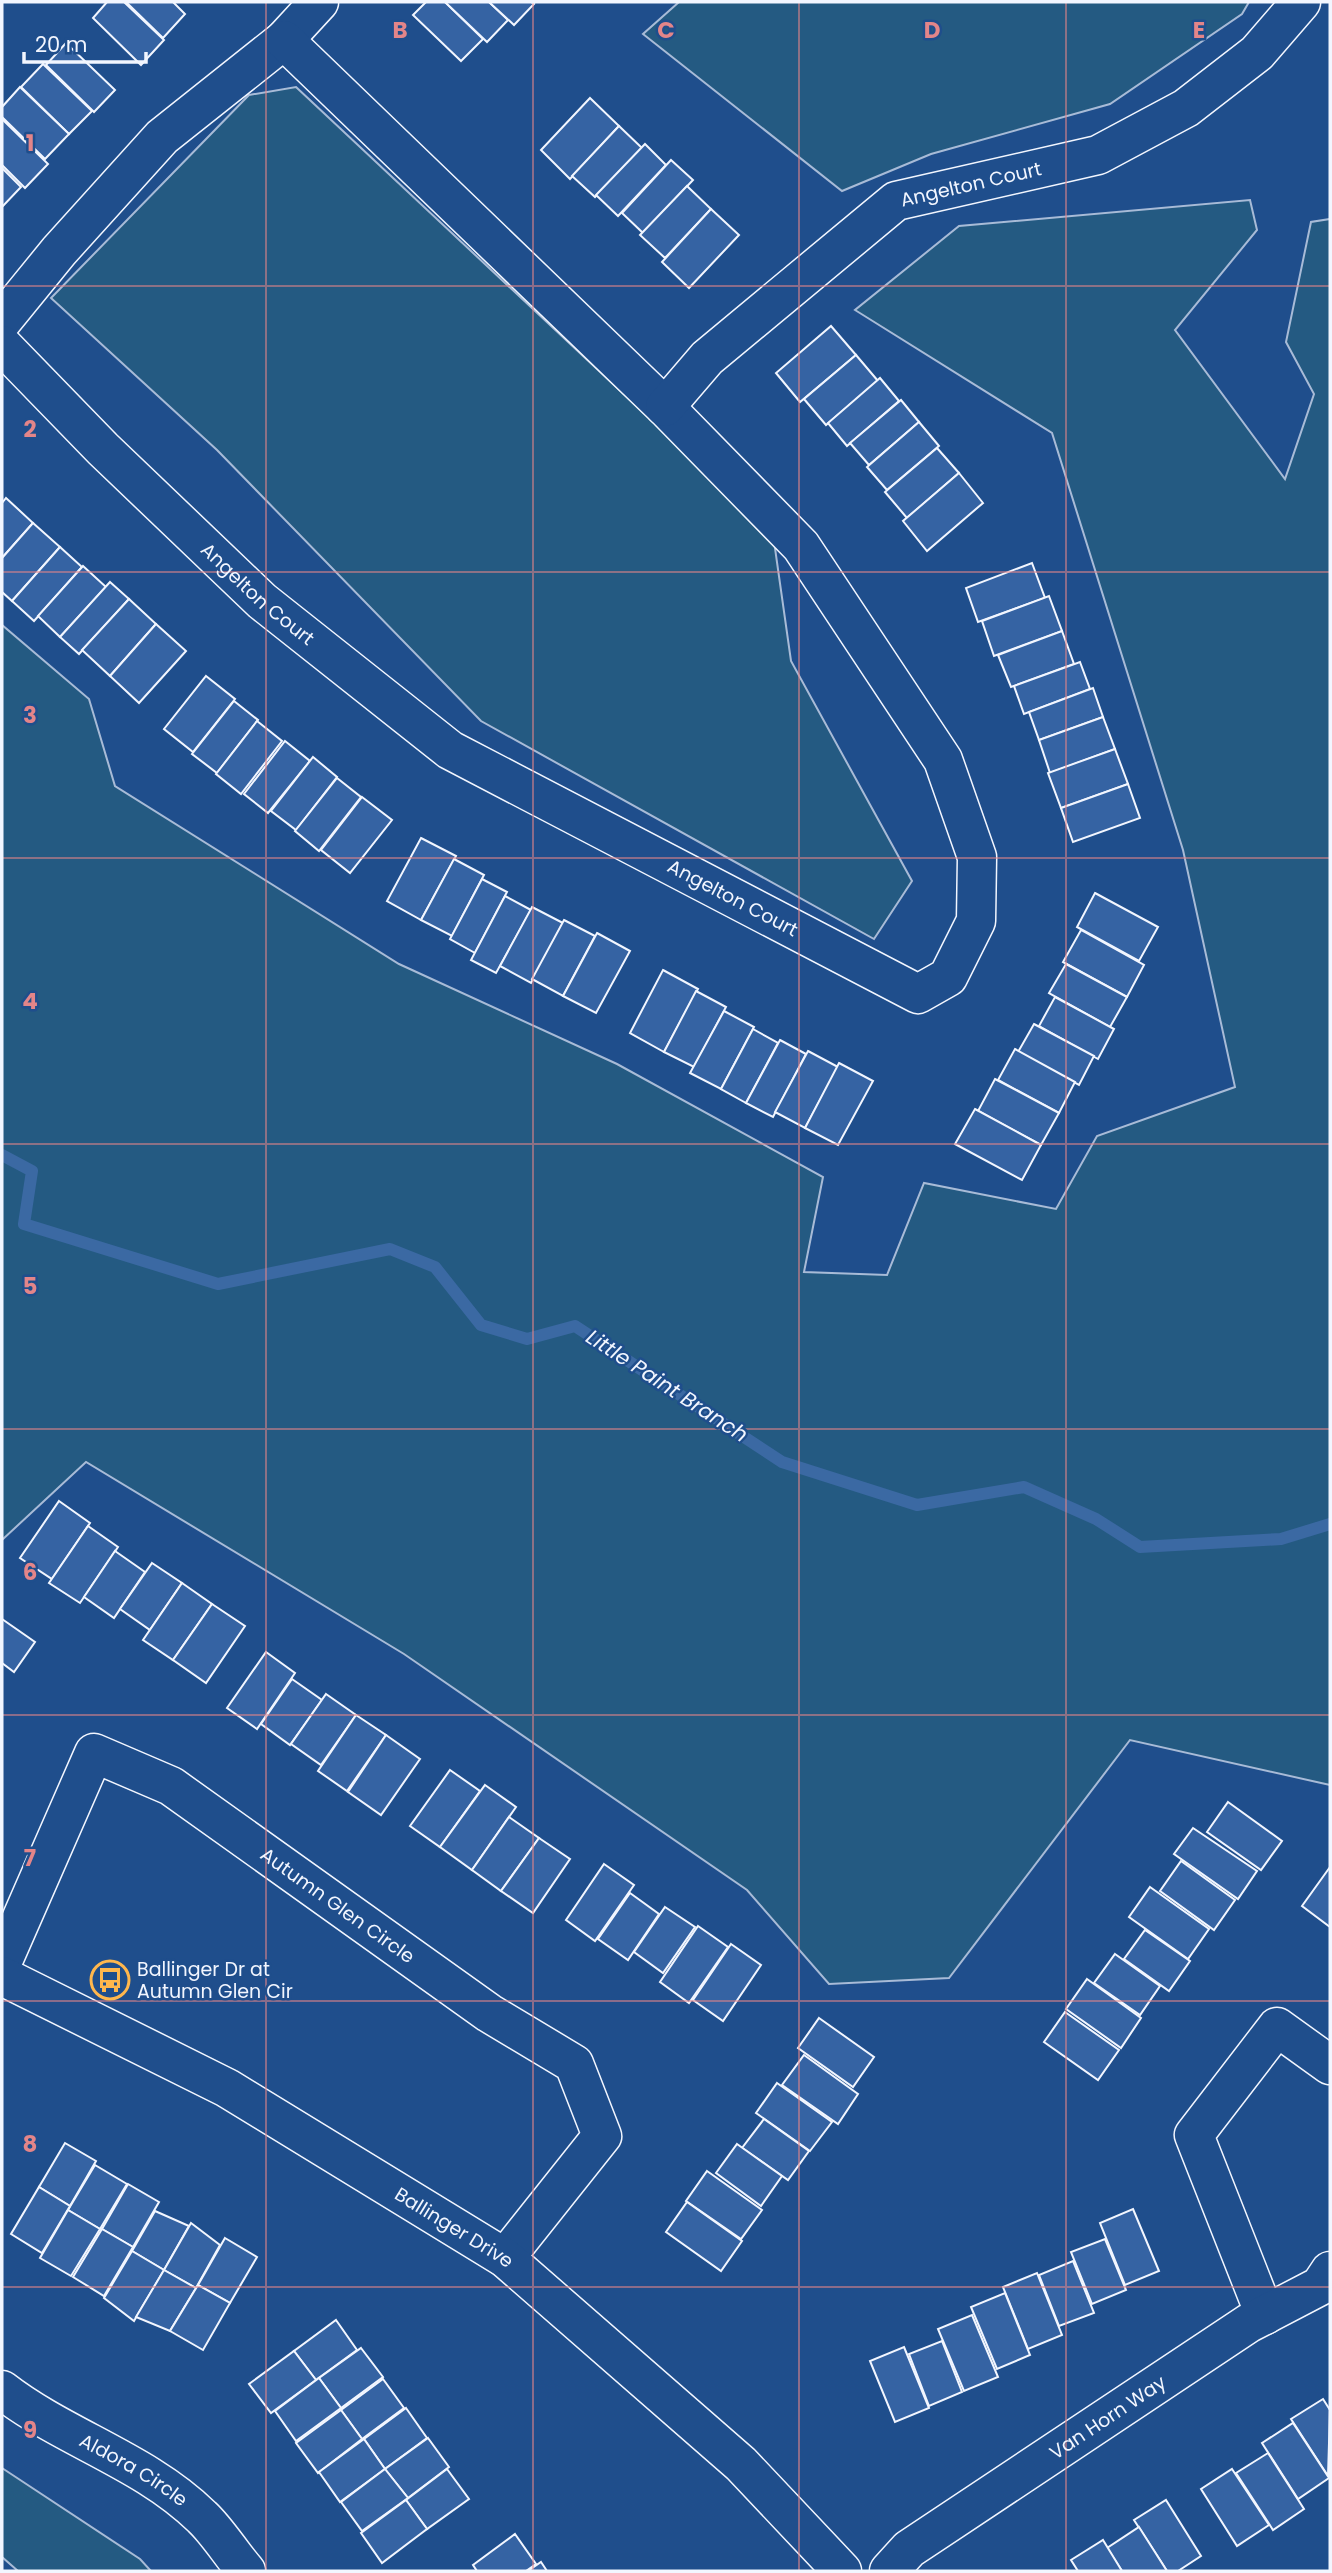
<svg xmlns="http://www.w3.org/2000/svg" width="1332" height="2573" font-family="Poppins,sans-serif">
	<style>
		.green { fill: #245a82; stroke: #a8bbd7; stroke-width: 2 }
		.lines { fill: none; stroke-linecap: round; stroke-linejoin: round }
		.stream { stroke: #3b69a3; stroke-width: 12 }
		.building { fill: #3563a3; stroke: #f2f6ff; stroke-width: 2 }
		.minor-casing { stroke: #f2f6ff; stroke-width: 41 }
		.minor { stroke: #1f4e8c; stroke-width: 38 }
		.grid { fill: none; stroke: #e38589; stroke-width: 2; stroke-opacity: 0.55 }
		.labels { text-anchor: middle; stroke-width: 5; stroke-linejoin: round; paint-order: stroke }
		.street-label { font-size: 19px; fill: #f2f6ff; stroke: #1f4e8c }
		.poi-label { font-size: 19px; fill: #f2f6ff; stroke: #1f4e8c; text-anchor: start }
		.water-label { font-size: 21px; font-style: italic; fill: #f2f6ff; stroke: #1f4e8c }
		.grid-label { font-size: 23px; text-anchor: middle; font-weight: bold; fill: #e38589; stroke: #1f4e8c; stroke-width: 5; stroke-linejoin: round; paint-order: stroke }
	</style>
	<rect width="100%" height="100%" fill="#1f4e8c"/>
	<g class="green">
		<polygon points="679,2 1249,2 1242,14 1110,104 931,154 842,191 643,34"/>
		<polygon points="296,87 773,534 791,661 912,881 874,939 481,721 217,450 51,298 249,95"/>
		<polygon points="1250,200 1257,230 1175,330 1285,479 1314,394 1286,342 1311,222 1330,219 1330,1785 1130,1740 949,1978 829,1984 747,1890 404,1654 86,1462 2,1540 2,625 89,699 115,786 399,964 617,1064 823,1177 804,1272 887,1275 924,1183 1056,1209 1097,1136 1235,1087 1183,850 1052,433 855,310 959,226"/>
		<polygon points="2,2468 140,2559 151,2571 18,2571 2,2557"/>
	</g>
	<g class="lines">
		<polyline class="stream" points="2,1155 32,1171 24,1224 218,1284 390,1249 435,1267 481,1325 527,1339 575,1326 782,1462 917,1505 1024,1487 1096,1519 1140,1547 1281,1539 1330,1524"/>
	</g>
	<g class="building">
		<polygon points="107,2 124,2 164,40 141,65 93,18"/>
		<polygon points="126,2 173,2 185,14 163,38"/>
		<polygon points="426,2 445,2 483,39 461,61 413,15"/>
		<polygon points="445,2 489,2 508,20 487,42"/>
		<polygon points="489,2 531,2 534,4 514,25"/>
		<polygon points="66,43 115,90 94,112 46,65"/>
		<polygon points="43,64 92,111 69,134 21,87"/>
		<polygon points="20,87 69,134 45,159 2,117 2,107"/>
		<polygon points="590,98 619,126 570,179 541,150"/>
		<polygon points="2,119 48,164 25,188 2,165"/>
		<polygon points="619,126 642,148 595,197 572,176"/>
		<polygon points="645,144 666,165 618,216 596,195"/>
		<polygon points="671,160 693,180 643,233 622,213"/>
		<polygon points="2,168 21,187 2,207"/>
		<polygon points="687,186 711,209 665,258 640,235"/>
		<polygon points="711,209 739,235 689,288 662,262"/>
		<polygon points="831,326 856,355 800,402 776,373"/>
		<polygon points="856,355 878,381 826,425 804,399"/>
		<polygon points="880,378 899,401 847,446 828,423"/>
		<polygon points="901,400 919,422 869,465 850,443"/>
		<polygon points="919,422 939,446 887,490 867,467"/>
		<polygon points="937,448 959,473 907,518 885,492"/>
		<polygon points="959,473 983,503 927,551 903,521"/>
		<polygon points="6,498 33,523 2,558 2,503"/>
		<polygon points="33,523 60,547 12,601 2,592 2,558"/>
		<polygon points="60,547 82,567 34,621 12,601"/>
		<polygon points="1032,563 1045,598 978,622 966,588"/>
		<polygon points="83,566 106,587 60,637 38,616"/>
		<polygon points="110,582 129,599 79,654 60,637"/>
		<polygon points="1049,596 1062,631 994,656 982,621"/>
		<polygon points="129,599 156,624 110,676 82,650"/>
		<polygon points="156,624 186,651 139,703 110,676"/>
		<polygon points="1062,631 1074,664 1011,687 998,655"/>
		<polygon points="1080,662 1090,689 1024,714 1014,686"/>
		<polygon points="206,676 235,699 193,752 164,729"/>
		<polygon points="1093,688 1103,717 1039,740 1029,712"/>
		<polygon points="234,701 258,720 217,773 192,754"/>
		<polygon points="1103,717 1115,749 1050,773 1039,740"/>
		<polygon points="257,721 282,741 241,794 216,774"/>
		<polygon points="285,741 310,761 268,813 244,794"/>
		<polygon points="1115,749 1128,784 1061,808 1048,773"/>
		<polygon points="313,757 337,777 296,830 271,811"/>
		<polygon points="337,778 361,797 319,851 295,831"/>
		<polygon points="1128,784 1140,818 1073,842 1061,808"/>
		<polygon points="362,797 392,820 350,873 321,850"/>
		<polygon points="421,838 456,856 421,920 387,901"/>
		<polygon points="454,859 484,875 452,936 421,920"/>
		<polygon points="482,879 507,892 475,953 450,939"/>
		<polygon points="1095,893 1158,927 1139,961 1077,927"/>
		<polygon points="505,896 531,910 496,973 471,960"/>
		<polygon points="532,907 563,923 531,983 500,966"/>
		<polygon points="564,920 595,936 563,996 532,979"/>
		<polygon points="1081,930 1144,965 1127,997 1063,962"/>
		<polygon points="597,933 630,951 596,1013 563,996"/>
		<polygon points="1066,964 1127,997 1110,1027 1049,993"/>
		<polygon points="663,970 698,989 664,1052 630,1033"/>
		<polygon points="696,991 726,1007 694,1067 664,1052"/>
		<polygon points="1055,997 1114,1029 1098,1059 1039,1026"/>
		<polygon points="724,1011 754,1027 721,1089 690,1073"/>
		<polygon points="1034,1024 1094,1056 1079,1085 1018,1052"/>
		<polygon points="753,1029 778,1043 746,1103 721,1089"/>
		<polygon points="780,1040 806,1054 773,1117 746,1103"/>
		<polygon points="1015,1049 1075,1082 1059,1113 998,1080"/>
		<polygon points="808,1051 838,1067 805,1128 775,1112"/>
		<polygon points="839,1063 873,1081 838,1145 805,1128"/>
		<polygon points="995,1079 1059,1113 1041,1145 978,1111"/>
		<polygon points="975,1109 1041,1145 1022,1180 955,1144"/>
		<polygon points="59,1501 90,1523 52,1579 20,1558"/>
		<polygon points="88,1526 118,1547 80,1603 49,1583"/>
		<polygon points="115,1551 145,1572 114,1618 84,1597"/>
		<polygon points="152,1563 182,1583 150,1630 120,1609"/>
		<polygon points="182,1583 212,1604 173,1660 143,1640"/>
		<polygon points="212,1604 245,1626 206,1683 173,1660"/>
		<polygon points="2,1619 35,1642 14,1672 2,1663"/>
		<polygon points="266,1652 295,1673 257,1729 227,1708"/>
		<polygon points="292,1679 322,1700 290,1745 261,1724"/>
		<polygon points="326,1694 356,1715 321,1765 291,1744"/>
		<polygon points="356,1715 386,1735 347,1791 318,1771"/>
		<polygon points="386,1735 420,1759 381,1815 348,1792"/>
		<polygon points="450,1770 480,1791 440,1847 410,1826"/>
		<polygon points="485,1785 516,1807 472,1870 440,1847"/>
		<polygon points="1228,1802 1282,1841 1261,1870 1207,1832"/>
		<polygon points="509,1817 539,1838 501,1891 472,1870"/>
		<polygon points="1193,1828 1257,1871 1238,1899 1174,1854"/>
		<polygon points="539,1838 570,1859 533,1913 501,1891"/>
		<polygon points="1181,1861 1235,1900 1214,1930 1160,1891"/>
		<polygon points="604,1864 634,1885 595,1941 566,1920"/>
		<polygon points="1330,1867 1330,1927 1302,1906"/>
		<polygon points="1150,1887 1209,1929 1188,1959 1129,1917"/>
		<polygon points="630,1893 659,1914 628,1960 598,1939"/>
		<polygon points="665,1907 695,1927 663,1973 634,1952"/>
		<polygon points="698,1926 728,1947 689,2003 660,1982"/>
		<polygon points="1145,1930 1190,1961 1169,1991 1124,1959"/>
		<polygon points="731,1944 761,1965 723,2021 693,2000"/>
		<polygon points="1115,1954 1160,1986 1140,2015 1094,1983"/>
		<polygon points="1087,1979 1141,2018 1121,2048 1066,2009"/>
		<polygon points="1065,2012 1119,2050 1098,2080 1044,2042"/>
		<polygon points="819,2018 874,2057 853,2087 798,2048"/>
		<polygon points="804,2055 858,2094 838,2124 782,2085"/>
		<polygon points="777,2083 832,2122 810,2151 756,2113"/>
		<polygon points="764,2119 809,2151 788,2180 742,2148"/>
		<polygon points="65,2143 96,2161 70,2206 39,2187"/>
		<polygon points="737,2144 782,2176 761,2206 716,2173"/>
		<polygon points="95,2165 127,2184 100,2229 68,2210"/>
		<polygon points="707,2171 762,2210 741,2239 686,2201"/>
		<polygon points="128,2184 159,2202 133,2247 102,2229"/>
		<polygon points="39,2187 70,2206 42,2253 11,2234"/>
		<polygon points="687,2202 742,2241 721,2271 666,2232"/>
		<polygon points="1133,2209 1159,2271 1125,2285 1100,2223"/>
		<polygon points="68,2210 100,2229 71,2276 40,2258"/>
		<polygon points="155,2211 189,2226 164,2270 132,2251"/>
		<polygon points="191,2223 220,2245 196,2288 164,2270"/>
		<polygon points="102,2229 133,2247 104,2296 73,2277"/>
		<polygon points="225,2238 257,2257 230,2303 198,2285"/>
		<polygon points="1105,2239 1126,2290 1092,2304 1071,2252"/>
		<polygon points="132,2251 164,2270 134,2321 104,2298"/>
		<polygon points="1073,2261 1094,2313 1059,2326 1039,2275"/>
		<polygon points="164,2270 196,2288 170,2331 136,2317"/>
		<polygon points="1037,2273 1062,2335 1028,2349 1003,2287"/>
		<polygon points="198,2285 230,2303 203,2350 170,2331"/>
		<polygon points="1005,2293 1030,2355 997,2369 971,2307"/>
		<polygon points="972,2315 998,2377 964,2391 938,2329"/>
		<polygon points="336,2320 357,2350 316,2380 294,2351"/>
		<polygon points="942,2341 962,2392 929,2406 909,2354"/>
		<polygon points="904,2347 929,2408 895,2422 870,2361"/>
		<polygon points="361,2348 383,2377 341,2408 319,2378"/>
		<polygon points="294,2351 316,2380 271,2413 249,2384"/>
		<polygon points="319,2378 341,2408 296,2441 275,2411"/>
		<polygon points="383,2379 404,2408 362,2439 341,2410"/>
		<polygon points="1323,2399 1330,2410 1328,2476 1291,2419"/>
		<polygon points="406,2408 427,2438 385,2469 364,2439"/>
		<polygon points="341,2410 362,2439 318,2473 296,2443"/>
		<polygon points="1293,2423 1329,2478 1298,2499 1262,2443"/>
		<polygon points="428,2438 449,2467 408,2498 385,2469"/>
		<polygon points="364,2439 385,2469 340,2502 319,2472"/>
		<polygon points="1268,2453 1304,2509 1273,2530 1236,2473"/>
		<polygon points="385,2469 408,2498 362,2531 341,2502"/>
		<polygon points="447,2469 469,2499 427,2529 406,2500"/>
		<polygon points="1232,2469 1269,2525 1237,2546 1201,2489"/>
		<polygon points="406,2500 427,2529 382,2563 361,2533"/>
		<polygon points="1166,2500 1201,2556 1178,2571 1167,2571 1134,2520"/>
		<polygon points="1139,2527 1167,2571 1122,2571 1107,2548"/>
		<polygon points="515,2534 536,2564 526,2571 477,2571 473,2565"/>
		<polygon points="1103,2540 1122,2571 1078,2571 1071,2560"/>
		<polygon points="541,2562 547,2571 528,2571"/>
	</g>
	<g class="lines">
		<defs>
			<g id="minor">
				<polyline points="2,321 59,251 162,137 284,40 319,2"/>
				<path id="s1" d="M 2,345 L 103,449 L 262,601 L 450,750 L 918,994 L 948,977 L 976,921 L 977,857 L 943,760 L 801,546 L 665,407 L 284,40"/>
				<path id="s2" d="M 665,407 L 707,358 L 896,201 L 1098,155 L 1186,108 L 1257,53 L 1301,2"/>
				<path id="s3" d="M 2,1963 L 94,1753 L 171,1786 L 489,2013 L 574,2064 L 602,2136 L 505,2258"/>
				<path id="s4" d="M 2,1976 L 227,2088 L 505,2258 L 741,2464 L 842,2571"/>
				<polyline points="1265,2315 1194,2135 1277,2027 1330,2065"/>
				<path id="s5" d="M 2,2390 C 64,2438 145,2461 202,2517 C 218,2532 231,2554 246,2571"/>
				<path id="s6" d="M 889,2571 L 909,2549 L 1249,2323 L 1320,2286 L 1330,2271"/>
			</g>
		</defs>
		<use href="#minor" class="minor-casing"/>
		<use href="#minor" class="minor"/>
	</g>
	<path class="grid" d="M 266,2 L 266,2571M 533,2 L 533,2571M 799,2 L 799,2571M 1066,2 L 1066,2571M 2,286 L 1330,286M 2,572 L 1330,572M 2,858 L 1330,858M 2,1144 L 1330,1144M 2,1429 L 1330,1429M 2,1715 L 1330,1715M 2,2001 L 1330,2001M 2,2287 L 1330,2287"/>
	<defs>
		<symbol id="bus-ring" viewBox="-11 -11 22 22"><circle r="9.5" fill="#1f4e8c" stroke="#ffb74d" stroke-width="1.5"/><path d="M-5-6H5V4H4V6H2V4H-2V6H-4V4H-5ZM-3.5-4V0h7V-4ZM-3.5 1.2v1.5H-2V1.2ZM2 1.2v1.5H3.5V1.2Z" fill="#ffb74d"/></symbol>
	</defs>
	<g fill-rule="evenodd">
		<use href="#bus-ring" x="88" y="1958" width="44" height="44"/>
	</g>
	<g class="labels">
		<g class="street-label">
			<text dy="7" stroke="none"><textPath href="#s2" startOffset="387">Angelton Court</textPath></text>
			<text dy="7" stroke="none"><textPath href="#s1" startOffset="357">Angelton Court</textPath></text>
			<text dy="7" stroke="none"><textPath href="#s1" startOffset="924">Angelton Court</textPath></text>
			<text dy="7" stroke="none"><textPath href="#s3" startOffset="518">Autumn Glen Circle</textPath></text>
			<text dy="7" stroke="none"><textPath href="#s4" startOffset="518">Ballinger Drive</textPath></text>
			<text dy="7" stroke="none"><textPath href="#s6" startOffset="268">Van Horn Way</textPath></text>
			<text dy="7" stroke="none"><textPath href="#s5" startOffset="154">Aldora Circle</textPath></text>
		</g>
		<g class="poi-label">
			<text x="137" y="1976">Ballinger Dr at<tspan x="137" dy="22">Autumn Glen Cir</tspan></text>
		</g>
		<g class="water-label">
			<text transform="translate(667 1386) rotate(33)" y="7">Little Paint Branch</text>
		</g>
	</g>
	<g class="grid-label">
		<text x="400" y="38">B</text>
		<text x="666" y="38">C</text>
		<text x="932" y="38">D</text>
		<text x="1199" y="38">E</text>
		<text x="30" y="151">1</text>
		<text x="30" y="437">2</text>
		<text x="30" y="723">3</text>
		<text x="30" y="1009">4</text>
		<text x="30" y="1294">5</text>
		<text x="30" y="1580">6</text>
		<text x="30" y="1866">7</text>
		<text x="30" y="2152">8</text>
		<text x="30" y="2438">9</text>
	</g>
	<rect width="1332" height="2573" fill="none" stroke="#f2f6ff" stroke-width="7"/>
	<path d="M24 52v10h122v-10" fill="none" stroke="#f2f6ff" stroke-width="3.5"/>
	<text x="35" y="52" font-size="21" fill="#f2f6ff" stroke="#1f4e8c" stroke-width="5" paint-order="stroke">20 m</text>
</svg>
